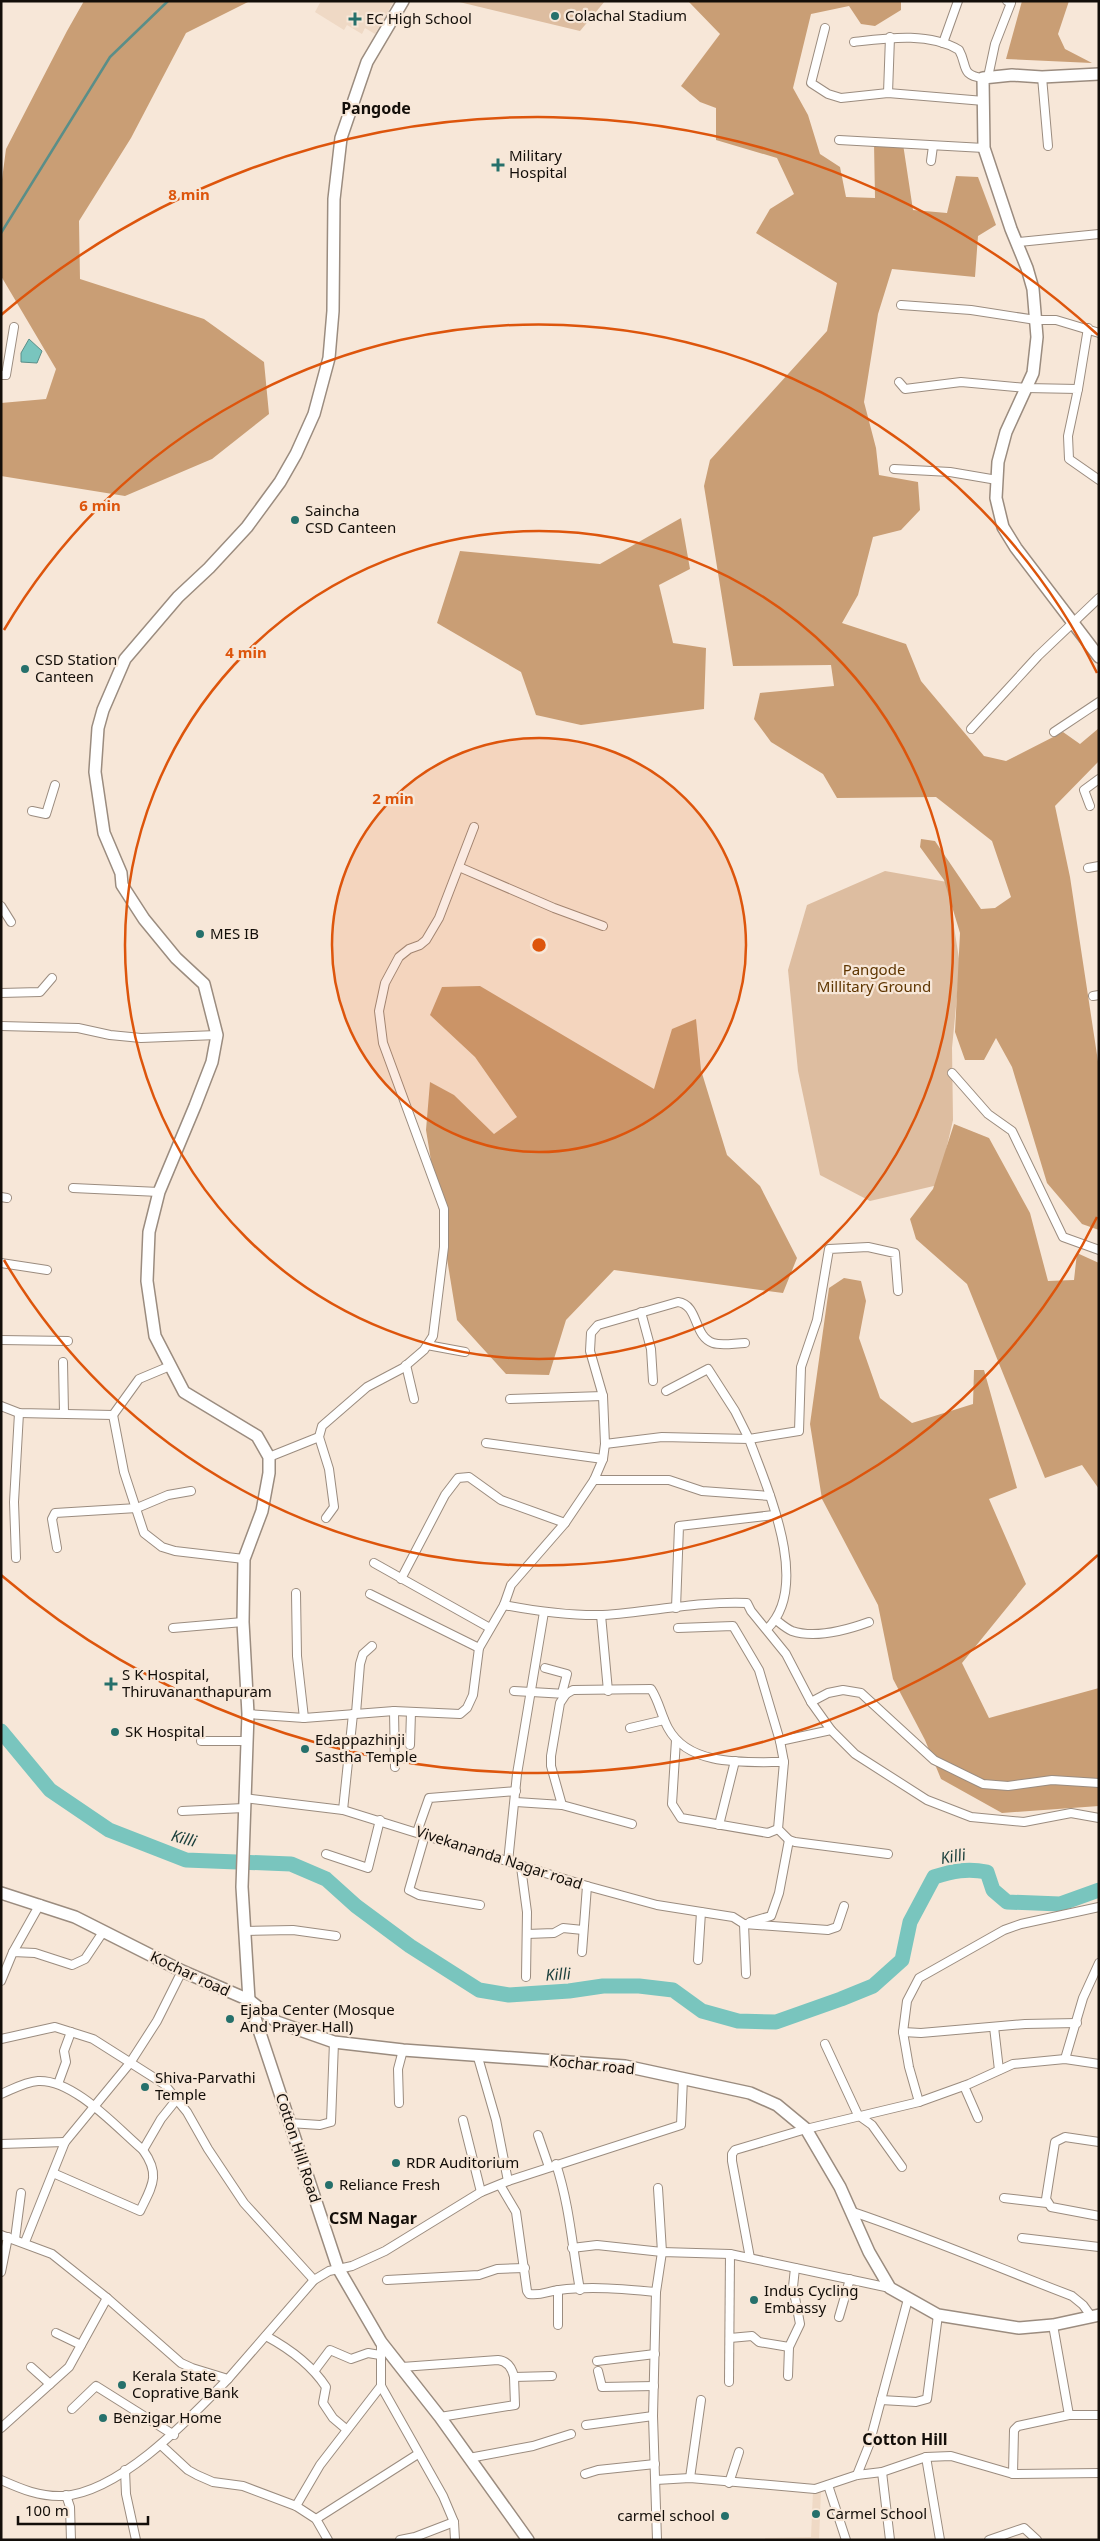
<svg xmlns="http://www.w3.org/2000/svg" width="1100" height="2541" font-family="'Noto Sans',sans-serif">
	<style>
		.built { fill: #efd9c5 }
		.green { fill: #ddbda0 }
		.forest { fill: #c99e75 }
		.water { fill: #79c5be; stroke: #5a8e88 }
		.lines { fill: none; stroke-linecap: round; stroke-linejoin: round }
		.stream { stroke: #5a8e88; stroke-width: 2.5 }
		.river { stroke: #79c5be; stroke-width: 15 }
		.street-casing { stroke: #9b8c7f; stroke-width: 10 }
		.secondary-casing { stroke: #9b8c7f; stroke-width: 14 }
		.street { stroke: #fff; stroke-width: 8 }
		.secondary { stroke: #fff; stroke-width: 11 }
		.ring { fill: none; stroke: #dd550c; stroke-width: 2.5 }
		.poi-dot { fill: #26706b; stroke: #f7e7d8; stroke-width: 2 }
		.labels { text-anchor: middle; stroke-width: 4.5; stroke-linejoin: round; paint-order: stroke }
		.poi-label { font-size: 15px; fill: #130e09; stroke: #f7e7d8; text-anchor: start }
		.park-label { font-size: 15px; fill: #5e3500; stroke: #f7e7d8 }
		.street-label { font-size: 15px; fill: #130e09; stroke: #f7e7d8 }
		.neighbourhood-label { font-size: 16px; font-weight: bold; fill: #130e09; stroke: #f7e7d8 }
		.water-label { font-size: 16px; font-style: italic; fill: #1a3f3c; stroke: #f7e7d8 }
		.centre { fill: #dd550c; stroke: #f7e7d8; stroke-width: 2.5 }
		.ring-label { font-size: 15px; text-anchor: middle; font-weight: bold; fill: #dd550c; stroke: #f7e7d8; stroke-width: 4.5; stroke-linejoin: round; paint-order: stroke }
	</style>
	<rect width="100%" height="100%" fill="#f7e7d8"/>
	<g class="built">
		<polygon points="321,1 394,1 375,34 365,28 362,34 347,25 344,30 315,12"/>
		<polygon points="813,2491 821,2491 819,2540 765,2540 765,2538 811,2537"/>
	</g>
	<g class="green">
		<polygon points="455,1 605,1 580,31"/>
		<polygon points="885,871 947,882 960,965 952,1048 953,1120 938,1185 870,1201 820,1175 798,1071 788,970 807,905"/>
	</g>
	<g class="forest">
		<polygon points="84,1 250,1 186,33 131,138 79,221 80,279 204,319 264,362 269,414 212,459 125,496 1,476 1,403 46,399 56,369 1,276 1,187 6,149 67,31"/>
		<polygon points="688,1 901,1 901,10 875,26 861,24 849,6 811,14 793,88 808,115 820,154 840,167 846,197 875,198 874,143 903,144 913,210 947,213 956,176 978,177 996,225 978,236 975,277 892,269 878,314 864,402 876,448 879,475 918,482 920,510 901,530 873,537 858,595 842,623 906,644 921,681 984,756 1006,761 1063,732 1080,744 1099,728 1099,761 1055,806 1070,877 1099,1068 1099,1230 1082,1224 1047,1183 1012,1067 996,1038 984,1060 965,1060 955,1032 960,933 944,880 920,847 921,839 935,841 981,909 995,908 1011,897 992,841 936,797 837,798 823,774 771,742 754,719 760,693 834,686 831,665 733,666 704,486 710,460 827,331 837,283 756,233 770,209 794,194 777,158 716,140 716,108 700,102 681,86 720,34"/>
		<polygon points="1022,1 1069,1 1058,34 1065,49 1092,63 1006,59"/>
		<polygon points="681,518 690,569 659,585 673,643 706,648 704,709 581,725 536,715 521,672 437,623 460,551 600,564"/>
		<polygon points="480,986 654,1089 672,1029 696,1019 701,1070 727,1155 760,1186 797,1258 783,1293 614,1270 566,1320 549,1375 506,1374 457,1320 426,1130 430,1082 454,1095 494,1134 517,1117 475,1057 430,1015 442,987"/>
		<polygon points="954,1124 989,1138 1030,1213 1048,1281 1074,1280 1077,1253 1099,1263 1099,1489 1082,1465 1045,1478 967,1284 916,1239 910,1219 933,1189"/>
		<polygon points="844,1278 861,1281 866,1301 859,1338 880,1398 912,1423 973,1404 974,1370 984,1370 1017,1488 989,1499 1026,1584 962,1663 989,1718 1099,1688 1099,1806 1002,1813 941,1779 925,1740 893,1679 878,1605 822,1499 810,1424 829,1288"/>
	</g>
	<polygon class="water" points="29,339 42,351 37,363 21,362 21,353"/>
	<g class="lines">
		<polyline class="stream" points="1,233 110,57 168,1"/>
		<path class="river" d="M 1,1731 L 50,1790 L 109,1830 L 186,1860 L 291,1864 L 326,1879 L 356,1906 L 410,1946 L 479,1990 L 509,1995 L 569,1991 L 603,1986 L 639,1986 L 673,1990 L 702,2011 L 738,2021 L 776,2022 L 841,1999 L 873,1986 L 902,1960 L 910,1922 L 934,1877 C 953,1871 967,1868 987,1872 L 993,1890 L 1007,1902 L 1060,1904 L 1099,1890"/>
		<defs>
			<g id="street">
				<polyline points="825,28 811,83 828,94 841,98 888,93 984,101"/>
				<path d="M 854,42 C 888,38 929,32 959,50 C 968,66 960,75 983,78"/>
				<polyline points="943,43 958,1"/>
				<polyline points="988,77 995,44 1011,3 1007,1"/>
				<polyline points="1042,77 1048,146"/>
				<polyline points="888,93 890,37"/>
				<polyline points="839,140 984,148"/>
				<polyline points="931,161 933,146"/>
				<polyline points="1019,242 1099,234"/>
				<polyline points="901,305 971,310 1036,320 1056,320 1099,333"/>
				<polyline points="1,375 6,375 14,327"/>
				<polyline points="899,382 905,389 961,382 1026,388 1078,389 1068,436 1069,459 1099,480"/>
				<polyline points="1078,389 1088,328"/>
				<polyline points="894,469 950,472 997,480"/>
				<polyline points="971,729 1038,656 1099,598"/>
				<polyline points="1054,732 1099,702"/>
				<polyline points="1090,806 1084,790 1099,779"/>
				<polyline points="32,811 46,814 55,785"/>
				<polyline points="459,867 554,908 603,926"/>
				<polyline points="1088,868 1099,866"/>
				<polyline points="1,906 11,922"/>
				<polyline points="1,993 40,992 52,978"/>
				<polyline points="1093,996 1099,995"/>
				<polyline points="1,1026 78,1028 110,1035 141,1038 217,1035"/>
				<polyline points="952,1073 988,1114 1012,1131 1063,1237 1099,1250"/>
				<polyline points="73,1188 159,1192"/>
				<polyline points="1,1197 7,1198"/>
				<polyline points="1,1263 47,1270"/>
				<polyline points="641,1312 651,1349 653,1381"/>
				<polyline points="1,1340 68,1341"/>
				<polyline points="427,1345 465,1352"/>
				<polyline points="63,1362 64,1413"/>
				<polyline points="406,1365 414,1399"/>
				<polyline points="666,1391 708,1369 735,1411 749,1439 799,1431 801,1367 817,1320 829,1249 868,1247 895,1253 898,1291"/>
				<polyline points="510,1399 603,1396"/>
				<polyline points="1,1406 19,1413 113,1415 124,1472 144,1533 162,1547 175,1551 244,1559"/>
				<polyline points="113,1415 139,1379 170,1366"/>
				<polyline points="486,1443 603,1459"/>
				<path d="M 605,1444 L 662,1437 L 749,1439 C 767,1488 812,1586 767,1629"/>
				<polyline points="269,1457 319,1437"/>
				<polyline points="594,1480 669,1480 702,1491 770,1496"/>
				<polyline points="326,1518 334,1507 329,1469 319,1437 322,1426 367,1387 403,1368 424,1350 433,1336 444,1247 444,1209 383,1043 379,1011 385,983 399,957 409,949 420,945 426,940 439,918 474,827"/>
				<polyline points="57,1548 52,1519 55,1513 137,1508 168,1495 191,1491"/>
				<polyline points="16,1558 14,1502 19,1413"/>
				<polyline points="374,1563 490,1628"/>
				<polyline points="401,1579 445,1495 458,1478 469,1477 501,1500 565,1523"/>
				<polyline points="296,1593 297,1656 304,1718"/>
				<polyline points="370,1594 479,1648"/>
				<path d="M 504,1605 C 536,1611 570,1616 603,1615 C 651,1612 699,1601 747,1603 L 751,1611 L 786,1654 L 811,1702 L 831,1730"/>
				<polyline points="676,1608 679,1526 774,1515"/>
				<polyline points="601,1615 608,1691"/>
				<path d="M 776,1620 C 781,1624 787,1629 792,1631 C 816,1639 847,1630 869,1622"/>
				<polyline points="173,1628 243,1622"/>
				<polyline points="678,1628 733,1626 759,1670 780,1741"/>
				<polyline points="545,1668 567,1674 562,1693"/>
				<polyline points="514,1691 566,1694"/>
				<polyline points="811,1702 828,1693 843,1690 861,1693 934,1760 983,1784 1008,1786 1052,1780 1099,1783"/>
				<polyline points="394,1711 395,1767"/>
				<polyline points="356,1713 360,1664 363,1654 372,1646"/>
				<path d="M 248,1714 L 304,1718 L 394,1711 L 460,1714 L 467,1708 L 473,1695 L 479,1648 L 504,1605 L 511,1585 L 565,1523 L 594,1480 L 603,1459 L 605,1444 L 603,1396 L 590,1351 L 591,1333 L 598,1325 L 678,1302 C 699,1305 693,1336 713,1343 C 722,1346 735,1343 745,1343"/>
				<polyline points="630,1728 664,1720"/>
				<polyline points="676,1740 672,1804 681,1818 768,1833 778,1829"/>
				<polyline points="201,1741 247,1741"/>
				<polyline points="410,1745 411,1712"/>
				<polyline points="244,1798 343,1810 587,1886 657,1905 733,1917 744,1924 746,1974"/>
				<polyline points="516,1802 562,1805 632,1824"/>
				<path d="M 562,1805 L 551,1766 L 551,1756 L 560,1703 L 566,1694 L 573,1690 L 651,1689 C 659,1701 661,1715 668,1728 C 689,1767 745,1762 784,1762"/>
				<polyline points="343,1810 353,1714"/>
				<polyline points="182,1811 244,1808"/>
				<polyline points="719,1825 735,1761"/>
				<polyline points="417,1832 429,1798 516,1791"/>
				<polyline points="425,1835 409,1890 419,1895 480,1905"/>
				<polyline points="326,1854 368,1868 380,1820"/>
				<polyline points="888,1854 795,1842 789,1840 778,1829 784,1762 780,1741 831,1730 855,1754 927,1800 971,1817 1024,1822 1071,1813 1099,1818"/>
				<polyline points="508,1862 517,1774 544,1612"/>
				<polyline points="521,1867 527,1912 526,1977"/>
				<polyline points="750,1922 771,1916 779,1893 789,1840"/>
				<polyline points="744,1924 828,1930 837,1927 844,1906"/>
				<polyline points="244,1931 293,1930 336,1936"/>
				<polyline points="527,1934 554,1933 563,1928 583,1930"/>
				<polyline points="13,1952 40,1904"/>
				<polyline points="582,1952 587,1886"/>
				<polyline points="698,1960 701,1912"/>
				<polyline points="1,1981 13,1952 35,1953 72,1965 85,1959 103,1932"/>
				<polyline points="994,2027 999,2070"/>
				<polyline points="903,2032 921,2033 1025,2024 1077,2023"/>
				<polyline points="1,2039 55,2027 93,2039 164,2084 187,2112 208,2149 244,2203 314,2280"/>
				<polyline points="825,2044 858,2115 872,2125 902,2167"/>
				<polyline points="477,2054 496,2120 508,2181"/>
				<polyline points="1065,2059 1083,1998 1099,1963"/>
				<polyline points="58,2084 66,2062 64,2051 71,2032"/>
				<polyline points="964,2086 978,2118"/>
				<path d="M 1,2094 C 13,2089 25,2082 38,2081 C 74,2079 117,2128 143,2150 L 161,2119 L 177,2099"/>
				<polyline points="919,2102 909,2067 903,2032 907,2001 919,1978 1004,1930 1021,1924 1099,1907"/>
				<polyline points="399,2103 398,2069 403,2050"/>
				<polyline points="463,2120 481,2192"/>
				<polyline points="289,2123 320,2125 331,2122 334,2042"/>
				<polyline points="538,2135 549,2167"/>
				<polyline points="1099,2142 1065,2137 1055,2142 1046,2199 1051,2207 1099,2216"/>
				<polyline points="1,2144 65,2142"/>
				<path d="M 556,2164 C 570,2207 572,2246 580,2290"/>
				<path d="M 53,2173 L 140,2211 C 152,2186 161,2175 143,2150"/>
				<path d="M 500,2185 L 516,2212 L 527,2291 L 529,2294 C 541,2296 548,2291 559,2290 C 591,2286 624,2289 656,2292"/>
				<polyline points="1004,2198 1047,2203"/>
				<path d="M 853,2212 C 927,2237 999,2268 1072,2296 L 1083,2305 L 1091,2316"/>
				<polyline points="1,2235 52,2254 107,2298 181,2363 192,2368 228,2379 314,2280 329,2271 352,2266 385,2251 481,2192 508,2181 681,2125 683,2078"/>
				<polyline points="1022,2238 1099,2247"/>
				<polyline points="15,2239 21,2193"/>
				<polyline points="25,2242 65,2142 130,2063 157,2021 182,1971"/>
				<polyline points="572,2248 597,2245 662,2252 658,2188"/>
				<polyline points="750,2258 732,2161 732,2154 735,2150 806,2129 919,2102 969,2084 1013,2064 1065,2059 1099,2064"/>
				<polyline points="1,2272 8,2237"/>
				<polyline points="387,2280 479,2275 497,2269 525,2268"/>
				<polyline points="558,2290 558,2325"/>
				<polyline points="839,2317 850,2279"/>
				<polyline points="1053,2325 1069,2415"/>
				<polyline points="56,2333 81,2345"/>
				<path d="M 266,2336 C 290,2349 311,2364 326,2387 L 323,2403 L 333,2418 L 346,2429"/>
				<polyline points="730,2338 752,2336 759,2342 789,2347"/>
				<polyline points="381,2342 381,2386 443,2496 454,2522 455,2540"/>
				<polyline points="597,2361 655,2354"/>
				<polyline points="31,2367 50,2384"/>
				<path d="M 402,2367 L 498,2360 C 508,2361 512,2368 514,2377 L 552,2376"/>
				<polyline points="315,2370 330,2350 351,2359 368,2353 380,2355"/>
				<polyline points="598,2371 602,2387 654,2386"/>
				<polyline points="788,2376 789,2347 800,2324 793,2287 795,2268"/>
				<polyline points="729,2382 730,2254"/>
				<polyline points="881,2400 916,2402 927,2399 938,2315"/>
				<polyline points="72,2409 96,2386 174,2435"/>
				<polyline points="440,2417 515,2405 514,2377"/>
				<polyline points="586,2425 653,2416"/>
				<polyline points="1,2428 69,2367 107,2298"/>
				<polyline points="161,2445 188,2470 197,2475 213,2482 243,2486 296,2506 316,2519 328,2540"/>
				<polyline points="926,2457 940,2540"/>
				<polyline points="469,2458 533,2446 571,2434"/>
				<polyline points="125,2470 126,2494 136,2540"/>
				<polyline points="882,2472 890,2540"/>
				<polyline points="585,2474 598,2470 655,2464"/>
				<polyline points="1013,2474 1014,2430 1018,2426 1069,2415 1099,2415"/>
				<polyline points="857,2475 869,2445 908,2299"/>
				<polyline points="690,2478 701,2400"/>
				<path d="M 1,2480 C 21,2489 40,2497 63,2496 C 121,2492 190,2418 228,2379"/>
				<polyline points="656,2480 690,2478 815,2489 857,2475 882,2472 926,2457 951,2456 1013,2474 1099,2473"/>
				<polyline points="729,2483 739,2452"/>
				<polyline points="828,2485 846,2540"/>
				<polyline points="66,2495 70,2507 71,2540"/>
				<polyline points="296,2506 320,2465 381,2386"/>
				<polyline points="316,2519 418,2454"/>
				<polyline points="400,2540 415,2537 454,2522"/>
				<polyline points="657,2540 653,2416 656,2292 662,2252 730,2254 890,2288"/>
				<polyline points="989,2540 1024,2528 1037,2540"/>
			</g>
			<g id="secondary">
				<polyline points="403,1 367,62 341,138 334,199 333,311 329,358 314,414 296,454 280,482 247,527 209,568 178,597 125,659 103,710 98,728 95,772 104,833 121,873 122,885 144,919 176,958 204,984 217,1035 212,1062 195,1106 159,1192 149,1232 147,1281 155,1336 184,1392 257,1436 269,1457 269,1473 262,1511 244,1559 243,1622 248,1714 242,1887 249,2000 338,2268 381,2342 440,2417 528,2540"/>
				<polyline points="1099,74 1042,77 1012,75 983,78 984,148 1011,229 1027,268 1033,289 1037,337 1033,373 1006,432 998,462 996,498 1003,527 1016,548 1099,657"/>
				<polyline points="1,1893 75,1917 182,1971 249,2000 277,2022 334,2042 403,2050 625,2066 750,2093 777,2105 806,2129 840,2187 869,2252 890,2288 938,2315 1019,2328 1053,2325 1099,2315"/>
			</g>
		</defs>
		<use href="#street" class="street-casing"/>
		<use href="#secondary" class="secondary-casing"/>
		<use href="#street" class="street"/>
		<use href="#secondary" class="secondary"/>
	</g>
	<circle cx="539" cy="945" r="207" fill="#dd550c" fill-opacity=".12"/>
	<g class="ring">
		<circle cx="539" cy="945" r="207"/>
		<circle cx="539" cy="945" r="414"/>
		<path d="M1097 1217A621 621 0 0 1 4 1260M4 630A621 621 0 0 1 1097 673"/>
		<path d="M1098 1555A828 828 0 0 1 1 1575M1 315A828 828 0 0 1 1098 335"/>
	</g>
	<g class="poi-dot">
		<circle cx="555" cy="16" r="5"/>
		<path d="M352.5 11.5h5v5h5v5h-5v5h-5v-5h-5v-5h5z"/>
		<path d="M495.5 157.5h5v5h5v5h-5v5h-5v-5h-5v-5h5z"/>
		<circle cx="295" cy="520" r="5"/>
		<circle cx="25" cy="669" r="5"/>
		<circle cx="200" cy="934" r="5"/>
		<path d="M108.5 1676.5h5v5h5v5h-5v5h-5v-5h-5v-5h5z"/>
		<circle cx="115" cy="1732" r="5"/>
		<circle cx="305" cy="1749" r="5"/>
		<circle cx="230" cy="2019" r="5"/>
		<circle cx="145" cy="2087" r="5"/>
		<circle cx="396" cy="2163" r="5"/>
		<circle cx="329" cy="2185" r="5"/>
		<circle cx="754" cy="2300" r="5"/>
		<circle cx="122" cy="2385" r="5"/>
		<circle cx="103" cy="2418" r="5"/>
		<circle cx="816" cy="2514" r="5"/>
		<circle cx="725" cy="2516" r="5"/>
	</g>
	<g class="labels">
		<g class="poi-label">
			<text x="565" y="21">Colachal Stadium</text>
			<text x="366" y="24">EC High School</text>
			<text x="509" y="161">Military<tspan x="509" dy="17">Hospital</tspan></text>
			<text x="305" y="516">Saincha<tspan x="305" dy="17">CSD Canteen</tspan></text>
			<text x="35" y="665">CSD Station<tspan x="35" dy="17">Canteen</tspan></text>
			<text x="210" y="939">MES IB</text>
			<text x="122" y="1680">S K Hospital,<tspan x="122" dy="17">Thiruvananthapuram</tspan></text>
			<text x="125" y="1737">SK Hospital</text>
			<text x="315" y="1745">Edappazhinji<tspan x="315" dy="17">Sastha Temple</tspan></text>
			<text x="240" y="2015">Ejaba Center (Mosque<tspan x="240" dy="17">And Prayer Hall)</tspan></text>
			<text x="155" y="2083">Shiva-Parvathi<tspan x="155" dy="17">Temple</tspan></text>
			<text x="406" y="2168">RDR Auditorium</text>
			<text x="339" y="2190">Reliance Fresh</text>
			<text x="764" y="2296">Indus Cycling<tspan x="764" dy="17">Embassy</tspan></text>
			<text x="132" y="2381">Kerala State<tspan x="132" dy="17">Coprative Bank</tspan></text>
			<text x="113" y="2423">Benzigar Home</text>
			<text x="826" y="2519">Carmel School</text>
			<text x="715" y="2521" text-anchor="end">carmel school</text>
		</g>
		<g class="park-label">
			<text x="874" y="975">Pangode<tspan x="874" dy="17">Millitary Ground</tspan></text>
		</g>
		<g class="street-label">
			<text transform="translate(499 1858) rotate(18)" y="5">Vivekananda Nagar road</text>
			<text transform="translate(190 1974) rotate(25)" y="5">Kochar road</text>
			<text transform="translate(592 2065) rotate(6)" y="5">Kochar road</text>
			<text transform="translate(298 2148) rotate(72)" y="5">Cotton Hill Road</text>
		</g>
		<g class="neighbourhood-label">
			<text x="376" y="114">Pangode</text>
			<text x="373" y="2224">CSM Nagar</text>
			<text x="905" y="2445">Cotton Hill</text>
		</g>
		<g class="water-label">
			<text transform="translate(184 1838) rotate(15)" y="6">Killi</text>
			<text transform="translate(953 1856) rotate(-10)" y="6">Killi</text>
			<text transform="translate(558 1974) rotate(-4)" y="6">Killi</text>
		</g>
	</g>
	<circle cx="539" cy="945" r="8" class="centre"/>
	<g class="ring-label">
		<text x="189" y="200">8 min</text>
		<text x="100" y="511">6 min</text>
		<text x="246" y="658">4 min</text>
		<text x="393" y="804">2 min</text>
	</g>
	<rect width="1100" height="2541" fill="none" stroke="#130e09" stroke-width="5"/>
	<path d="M18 2516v8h130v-8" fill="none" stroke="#130e09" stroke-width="2.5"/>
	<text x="25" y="2516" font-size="15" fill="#130e09" stroke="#f7e7d8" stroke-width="4" paint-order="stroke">100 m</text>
</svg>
